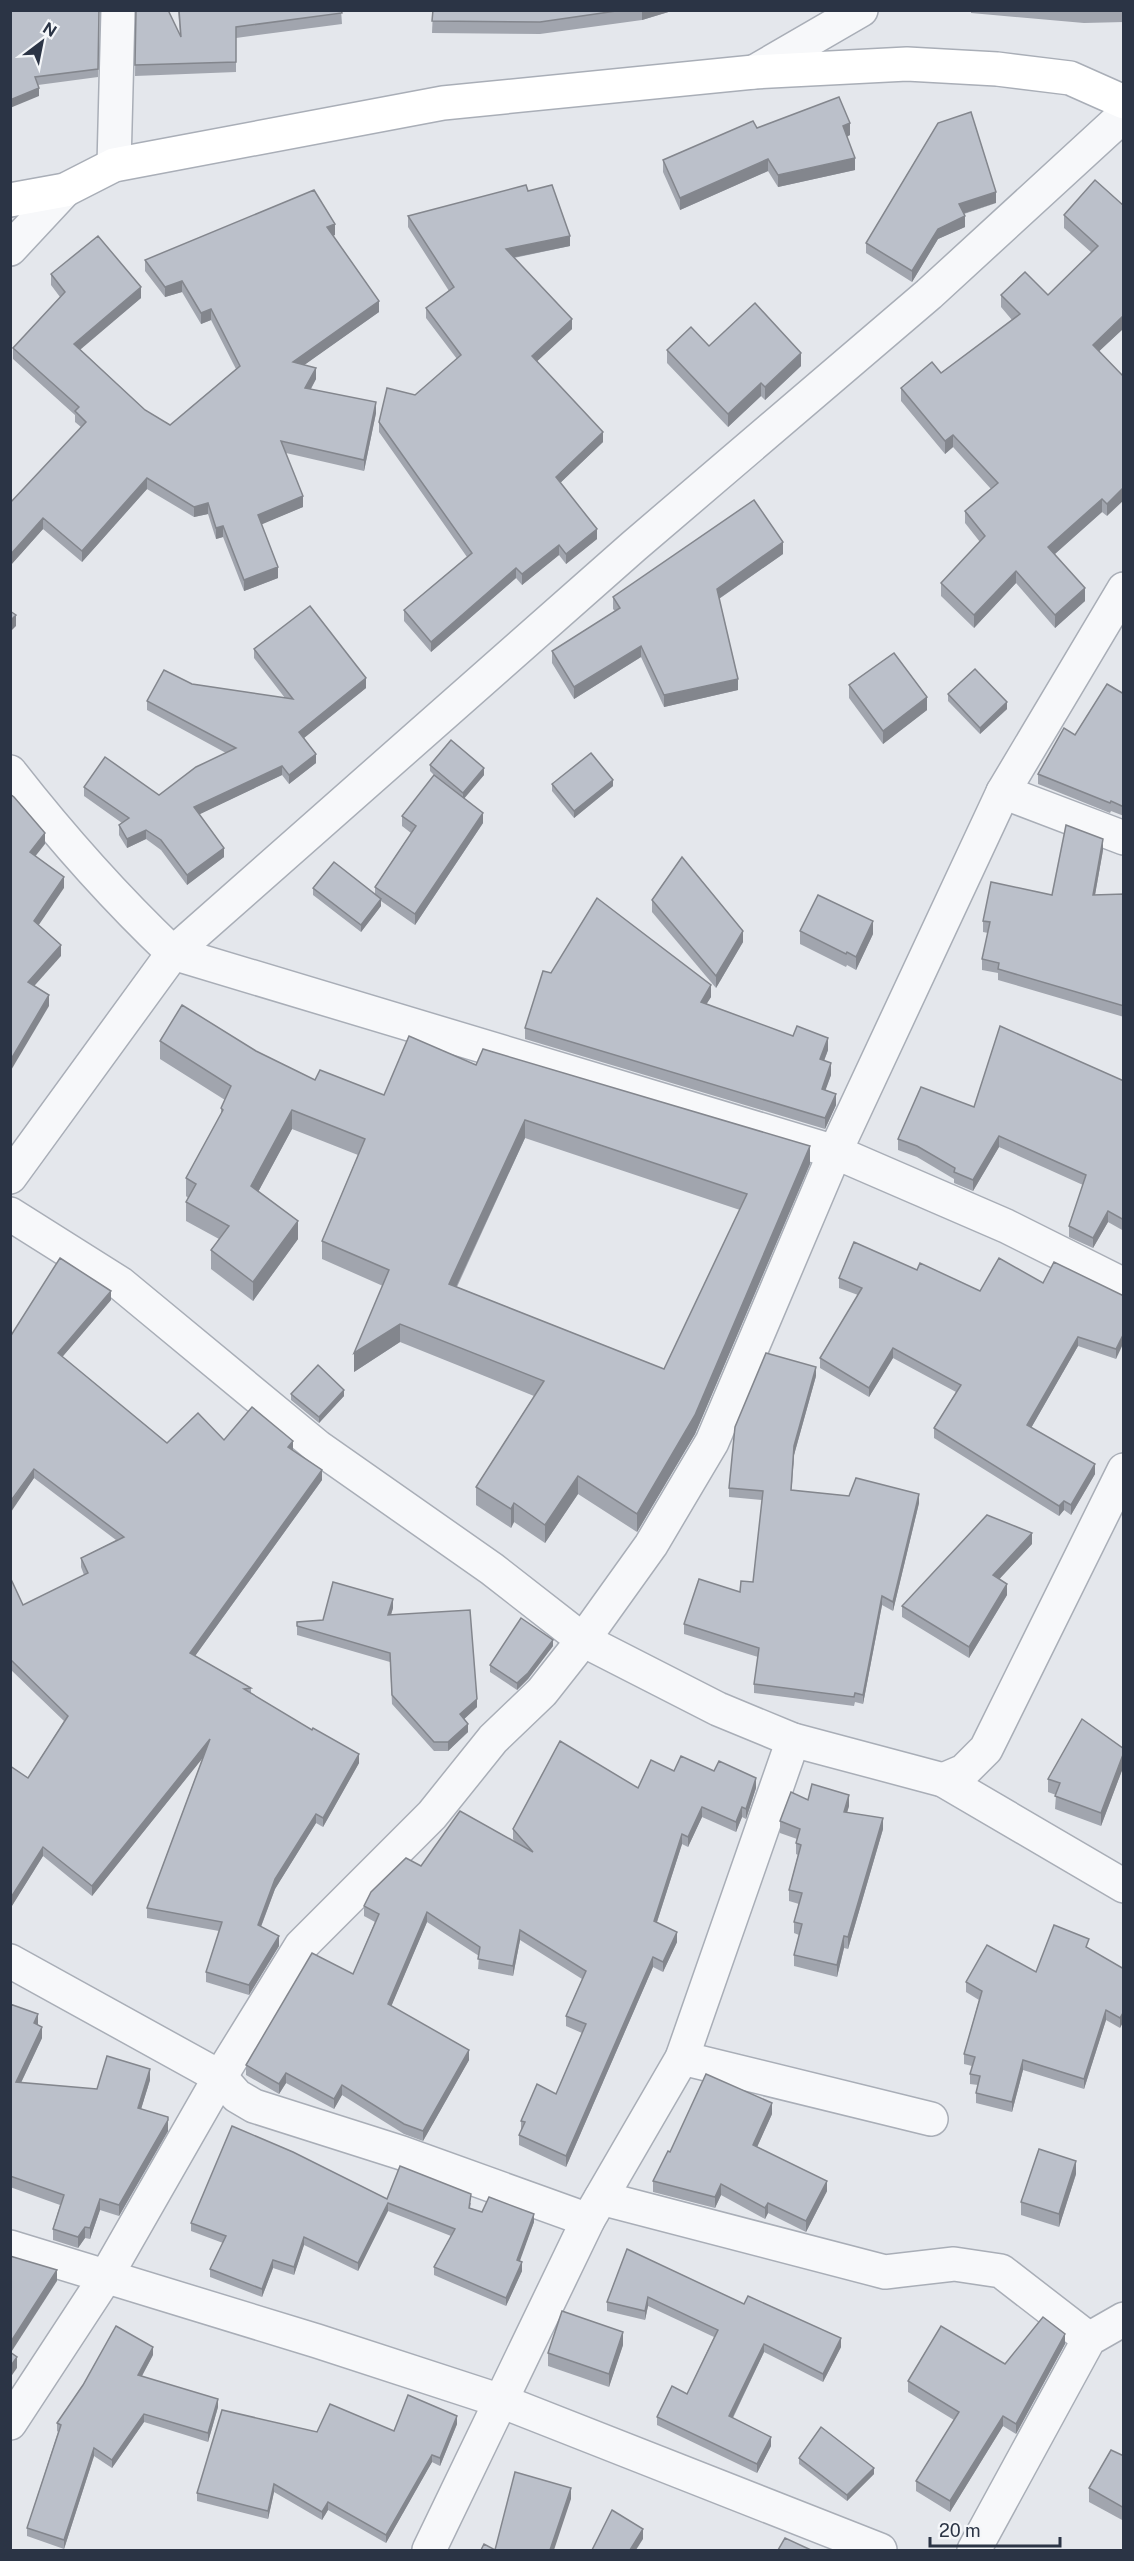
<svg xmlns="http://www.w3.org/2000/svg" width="1134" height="2561" font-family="'Public Sans',sans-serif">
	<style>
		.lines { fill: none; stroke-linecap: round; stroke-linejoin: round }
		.street-casing { stroke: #a9aeb7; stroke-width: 36 }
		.secondary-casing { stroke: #a9aeb7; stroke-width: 36 }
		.street { stroke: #f7f8fa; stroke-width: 33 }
		.secondary { stroke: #fff; stroke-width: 33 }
		.wall { fill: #a1a5ae; fill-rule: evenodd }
		.shaded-wall { fill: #83868d }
		.building { fill: #bbc0ca; stroke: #83868d; stroke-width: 1.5; fill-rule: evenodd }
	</style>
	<rect width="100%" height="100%" fill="#e4e7ec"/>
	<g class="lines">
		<defs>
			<g id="street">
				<polyline points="754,72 861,10"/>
				<polyline points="114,165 118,10"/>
				<polyline points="10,249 65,190"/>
				<path d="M 10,772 C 60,836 114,897 173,953 L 835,1152 L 1006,1226 L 1124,1285"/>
				<polyline points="1003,792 1124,838"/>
				<polyline points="10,1177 173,953 634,546 929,294 1124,115"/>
				<polyline points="10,1214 121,1284 318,1447 492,1569 583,1640 718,1709 793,1740 943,1780 1124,1886"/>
				<polyline points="943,1780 964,1771 986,1749 1124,1470"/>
				<polyline points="10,1961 220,2077 237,2096 254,2106 402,2153 588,2220"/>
				<polyline points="682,2058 931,2119"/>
				<polyline points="601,2198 885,2272 954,2264 1001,2271 1089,2339"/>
				<polyline points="10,2247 317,2341 501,2401 880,2550"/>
				<polyline points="10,2423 105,2278 220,2077 301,1946 432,1815 493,1739 542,1692 583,1640 651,1545 712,1442 835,1152 1003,792 1124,589"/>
				<polyline points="429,2550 588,2220 682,2058 793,1740"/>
				<polyline points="974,2550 1089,2339 1124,2319"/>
			</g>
			<polyline id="secondary" points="10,200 65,190 114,165 443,103 754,72 907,64 997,69 1070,78 1124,102"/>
		</defs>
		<use href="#street" class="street-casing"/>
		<use href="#secondary" class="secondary-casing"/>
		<use href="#street" class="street"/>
		<use href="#secondary" class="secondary"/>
	</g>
	<g class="wall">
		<polygon points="10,10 99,10 98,77 38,85 39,96"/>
		<polygon points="136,10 180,35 178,10 341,10 342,24 236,38 236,72 135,76"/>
		<polygon points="433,10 675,10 642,20 540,34 432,33"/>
		<polygon points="971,10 1124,10 1124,22 1084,23 971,13"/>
		<polygon points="757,128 850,135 847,137 855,170 778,187 768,171 680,210 663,172 663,160"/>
		<polygon points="528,191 570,246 514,258 572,329 537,361 603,442 560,483 597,539 566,564 559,555 522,585 516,578 431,652 404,621 404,610 467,557 379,432 379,422 415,395 457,359 426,318 426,308 449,291 408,227 408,216"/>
		<polygon points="996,203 964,214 965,227 938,239 912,282 866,253 866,243"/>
		<polygon points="1124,206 1124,328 1099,351 1124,377 1107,516 1102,512 1055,554 1085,601 1055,628 1016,583 974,628 941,596 941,583 980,542 965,523 965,511 991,489 953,447 945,454 901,401 901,388 941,373 1012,320 1001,307 1001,295 1048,295 1092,253 1064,228 1064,215"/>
		<polygon points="335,235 333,236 379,312 304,365 316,379 311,389 376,413 364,471 286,453 303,507 261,524 278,578 244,591 223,537 216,539 208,514 194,517 147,489 82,562 43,529 10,566 81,427 75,422 75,415 13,359 13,348 60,297 51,285 51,274 141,298 80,349 145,410 170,425 236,369 211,320 201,324 182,292 165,297 145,271 145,260"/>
		<polygon points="709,346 801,366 765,400 761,396 728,427 667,363 667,350"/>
		<polygon points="783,554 719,599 738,690 664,707 641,657 574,699 552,663 552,651 615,611 613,609 613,597"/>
		<polygon points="254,649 366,688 304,738 316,763 289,784 282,775 199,814 224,857 187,885 161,850 146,839 127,848 119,835 119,825 122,823 84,796 84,787 159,795 226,753 147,710 147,701 192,684 285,698 254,658"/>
		<polygon points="849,685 927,710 883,744 849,698"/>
		<polygon points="948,694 1007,709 980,734 948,701"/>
		<polygon points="1124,694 1124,816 1111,811 1110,813 1038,784 1038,774 1075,735"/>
		<polygon points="430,765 484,775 464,798 483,823 415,925 381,901 381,906 361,932 313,895 313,888 375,895 375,887 411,833 402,826 402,816 436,777 430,771"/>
		<polygon points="552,784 613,786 574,818 552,791"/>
		<polygon points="1103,850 1095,895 1124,894 1124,1017 998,980 998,973 982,970 982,959 988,933 983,932 983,921 1052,895"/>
		<polygon points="652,900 743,942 716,988 652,912"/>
		<polygon points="800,931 873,934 856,970 847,965 846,967 800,944"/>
		<polygon points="551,973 711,997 706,1004 828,1050 824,1061 831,1075 825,1090 836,1105 825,1129 525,1039 525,1028"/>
		<path d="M 160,1041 L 256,1051 L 315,1080 L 384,1095 L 476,1065 L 810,1164 L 695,1434 L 637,1532 L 578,1494 L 545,1543 L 514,1522 L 511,1528 L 476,1505 L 476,1487 L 534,1396 L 400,1342 L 354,1372 L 383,1286 L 322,1259 L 322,1241 L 358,1155 L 292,1129 L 258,1192 L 298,1239 L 253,1301 L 211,1269 L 211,1250 L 219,1239 L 186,1221 L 186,1202 L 188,1198 L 186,1196 L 186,1178 L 221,1114 L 221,1108 L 225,1100 L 160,1059 ZM 525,1138 L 740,1210 L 664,1369 L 457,1287 Z"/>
		<polygon points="1124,1081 1124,1231 1108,1222 1093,1248 1069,1237 1069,1226 1083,1185 999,1147 973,1191 954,1183 954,1179 917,1157 898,1150 898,1139 974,1107"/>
		<polygon points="917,1270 980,1291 1043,1283 1124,1296 1116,1359 1078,1346 1031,1428 1095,1474 1071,1515 1064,1510 1059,1516 934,1438 934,1428 956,1392 893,1358 869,1397 820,1368 820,1358 858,1295 839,1288 839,1278"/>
		<polygon points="111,1300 62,1357 167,1443 224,1440 293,1450 322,1480 195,1656 251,1688 251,1693 359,1763 323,1827 316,1823 275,1889 261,1927 279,1946 249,1995 206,1982 206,1972 219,1931 147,1918 147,1908 203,1757 92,1896 43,1856 10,1909 10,1766 28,1778 64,1721 10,1669 10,1577 23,1605 84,1575 81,1567 81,1558 116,1540 34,1478 10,1511 10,1337"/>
		<polygon points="816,1376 794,1455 791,1490 919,1503 893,1611 882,1605 863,1704 855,1702 854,1706 754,1693 754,1684 758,1657 684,1634 684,1624 740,1592 753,1582 762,1500 729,1497 729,1488"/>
		<polygon points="291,1394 344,1396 319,1423 291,1400"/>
		<polygon points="1032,1544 999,1579 1007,1595 969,1658 902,1617 902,1606"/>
		<polygon points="393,1608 391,1615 477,1707 464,1719 468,1732 448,1751 434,1751 392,1704 390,1662 297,1635 297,1622 323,1620"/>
		<polygon points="553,1646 528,1679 517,1690 490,1672 490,1665"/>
		<polygon points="1124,1749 1124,1765 1101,1826 1055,1809 1056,1795 1048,1792 1048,1779"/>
		<polygon points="674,1771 714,1771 756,1788 746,1819 742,1817 736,1832 702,1817 688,1847 682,1844 657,1922 677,1942 663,1972 653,1967 566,2167 519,2145 519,2135 521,2131 521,2121 556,2094 582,2033 566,2026 566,2016 582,1979 520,1940 513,1976 478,1969 479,1956 427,1922 391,2006 469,2060 423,2141 404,2134 342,2095 334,2109 286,2083 279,2094 246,2075 246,2065 353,1974 375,1922 364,1916 364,1906 421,1866 515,1842 513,1839 513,1829 638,1788"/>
		<polygon points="808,1800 849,1806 847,1812 883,1829 848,1949 844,1948 837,1977 794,1966 794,1955 799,1935 794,1933 794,1922 799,1904 789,1901 789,1890 798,1855 796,1854 796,1843 797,1839 780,1833 780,1821"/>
		<polygon points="1089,1949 1124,1969 1120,2028 1106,2020 1084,2089 1023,2070 1012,2112 976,2103 976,2093 978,2085 970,2084 970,2074 972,2066 964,2064 964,2054 979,2000 966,1992 966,1982 1036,1972"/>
		<polygon points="10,2004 38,2025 42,2038 21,2083 97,2089 150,2080 141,2109 168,2128 168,2131 119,2216 100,2210 90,2239 85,2238 78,2248 53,2240 53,2229 60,2205 10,2187"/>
		<polygon points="772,2114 757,2147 827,2191 806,2232 768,2213 765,2219 721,2195 715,2208 653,2192 653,2181 670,2152"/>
		<polygon points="1076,2174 1059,2227 1021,2215 1021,2202"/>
		<polygon points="387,2199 471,2203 470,2208 482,2212 534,2222 519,2261 522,2271 506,2306 434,2275 434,2267 451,2236 388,2211 358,2271 304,2245 294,2275 273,2268 262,2297 210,2277 210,2269 223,2243 191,2231 191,2223"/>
		<polygon points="1124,2216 1124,2237 1122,2237 1122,2224"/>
		<polygon points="627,2249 744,2304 841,2347 823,2382 764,2352 733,2418 771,2446 757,2473 657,2425 657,2417 687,2394 714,2337 648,2306 645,2320 607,2311 607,2302"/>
		<polygon points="1065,2344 1016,2434 1003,2426 950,2512 916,2491 916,2481 954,2420 908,2392 908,2381 1005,2364"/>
		<polygon points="623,2345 609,2387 548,2366 548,2353"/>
		<polygon points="153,2355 142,2376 218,2407 208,2442 144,2422 112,2468 94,2456 64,2549 27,2536 27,2528 58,2432 57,2431 57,2423"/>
		<polygon points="457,2424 440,2466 432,2462 386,2543 328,2510 322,2520 274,2492 268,2519 197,2501 197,2493 317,2432 394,2431"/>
		<polygon points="1124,2456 1124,2521 1089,2502 1089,2488"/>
		<polygon points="799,2458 874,2474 847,2501 799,2464"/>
	</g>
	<g class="shaded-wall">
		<polygon points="642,10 675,10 642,20"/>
		<polygon points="39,88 39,96 10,108 10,100"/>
		<polygon points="850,123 850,135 843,138 843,126"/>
		<polygon points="855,158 855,170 778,187 778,175"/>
		<polygon points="768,159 768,171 680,210 680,198"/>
		<polygon points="996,192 996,203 959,215 959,204"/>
		<polygon points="965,216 965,227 938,239 912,282 912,271 938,229"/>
		<polygon points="335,224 335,235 327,238 327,227"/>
		<polygon points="570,236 570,246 506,259 506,249"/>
		<polygon points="182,281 182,292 165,297 165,287"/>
		<polygon points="141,287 141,298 74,355 74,344"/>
		<polygon points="379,301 379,312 293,373 293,362"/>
		<polygon points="211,309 211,320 201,324 201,313"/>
		<polygon points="1124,315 1124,328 1093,357 1093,345"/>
		<polygon points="572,319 572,329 532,366 532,356"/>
		<polygon points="801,353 801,366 765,400 765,387"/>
		<polygon points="316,368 316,379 305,399 305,388"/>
		<polygon points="761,383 761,396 728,427 728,414"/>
		<polygon points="376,402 376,413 364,471 364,460"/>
		<polygon points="603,432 603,442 556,487 556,477"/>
		<polygon points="953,435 953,447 945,454 945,441"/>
		<polygon points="147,478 147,489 82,562 82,551"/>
		<polygon points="1124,487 1124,500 1107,516 1107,504"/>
		<polygon points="303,496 303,507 258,526 258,515"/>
		<polygon points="1102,499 1102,512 1048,560 1048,547"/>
		<polygon points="208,503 208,514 194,517 194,507"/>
		<polygon points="43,518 43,529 10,566 10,555"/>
		<polygon points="223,526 223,537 216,539 216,528"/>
		<polygon points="597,529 597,539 566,564 566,554"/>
		<polygon points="783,542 783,554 717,600 717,589"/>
		<polygon points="559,545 559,555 522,585 522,574"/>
		<polygon points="278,567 278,578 244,591 244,580"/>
		<polygon points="516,568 516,578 431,652 431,642"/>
		<polygon points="1016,571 1016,583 974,628 974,615"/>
		<polygon points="1085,588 1085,601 1055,628 1055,615"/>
		<polygon points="16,615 16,626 10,632 10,621"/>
		<polygon points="641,646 641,657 574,699 574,687"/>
		<polygon points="366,678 366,688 299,742 299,732"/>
		<polygon points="738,679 738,690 664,707 664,695"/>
		<polygon points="927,697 927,710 883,744 883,731"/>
		<polygon points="1007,702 1007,709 980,734 980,728"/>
		<polygon points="316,754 316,763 289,784 289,775"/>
		<polygon points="282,766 282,775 194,817 194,807"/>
		<polygon points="484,768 484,775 463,800 463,793"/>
		<polygon points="613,780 613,786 574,818 574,811"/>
		<polygon points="483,813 483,823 415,925 415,914"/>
		<polygon points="146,830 146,839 127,848 127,839"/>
		<polygon points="45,833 45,844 30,863 30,852"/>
		<polygon points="1103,839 1103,850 1093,906 1093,895"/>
		<polygon points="224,848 224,857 187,885 187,875"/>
		<polygon points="64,877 64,888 34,932 34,921"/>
		<polygon points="381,899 381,906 361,932 361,925"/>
		<polygon points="873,921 873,934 856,970 856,957"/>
		<polygon points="743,931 743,942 716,988 716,976"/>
		<polygon points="61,945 61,956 28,993 28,982"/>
		<polygon points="711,985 711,997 701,1013 701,1002"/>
		<polygon points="49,995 49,1006 10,1072 10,1061"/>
		<polygon points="828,1038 828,1050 820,1071 820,1059"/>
		<polygon points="831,1063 831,1075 822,1100 822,1089"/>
		<polygon points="836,1094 836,1105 825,1129 825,1118"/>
		<polygon points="292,1110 292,1129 251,1205 251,1186"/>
		<polygon points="525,1120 525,1138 449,1302 449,1284"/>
		<polygon points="999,1136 999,1147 973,1191 973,1180"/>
		<polygon points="810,1146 810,1164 695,1434 637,1532 637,1514"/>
		<polygon points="1108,1211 1108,1222 1093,1248 1093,1238"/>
		<polygon points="298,1221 298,1239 253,1301 253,1282"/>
		<polygon points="111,1291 111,1300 58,1362 58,1353"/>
		<polygon points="400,1324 400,1342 354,1372 354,1353"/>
		<polygon points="1124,1333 1124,1342 1116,1359 1116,1349"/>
		<polygon points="1078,1337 1078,1346 1027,1435 1027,1425"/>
		<polygon points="893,1348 893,1358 869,1397 869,1388"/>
		<polygon points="816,1367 816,1376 794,1455 791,1499 794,1446"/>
		<polygon points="344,1390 344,1396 319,1423 319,1417"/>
		<polygon points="293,1441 293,1451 288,1447"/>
		<polygon points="1095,1464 1095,1474 1071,1515 1071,1505"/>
		<polygon points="34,1469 34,1478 11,1512 11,1502"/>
		<polygon points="322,1470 322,1480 190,1663 190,1653"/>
		<polygon points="578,1476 578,1494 545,1543 545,1525"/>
		<polygon points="919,1494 919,1503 893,1611 893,1602"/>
		<polygon points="1064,1501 1064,1510 1059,1516 1059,1506"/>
		<polygon points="514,1503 514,1522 511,1528 511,1509"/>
		<polygon points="1032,1533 1032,1544 993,1586 993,1575"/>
		<polygon points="1007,1584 1007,1595 969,1658 969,1647"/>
		<polygon points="882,1596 882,1605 863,1704 863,1695"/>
		<polygon points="393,1599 393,1608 388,1624 388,1615"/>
		<polygon points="553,1640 553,1646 528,1679 517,1690 517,1683"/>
		<polygon points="477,1699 477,1707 460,1723 460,1714"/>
		<polygon points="468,1724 468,1732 448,1751 448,1742"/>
		<polygon points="210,1739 210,1749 92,1896 92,1886"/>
		<polygon points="1124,1752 1124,1765 1101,1826 1101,1813"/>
		<polygon points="359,1754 359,1763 323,1827 323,1818"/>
		<polygon points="756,1778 756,1788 746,1819 746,1809"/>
		<polygon points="849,1795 849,1806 844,1823 844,1812"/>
		<polygon points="702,1807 702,1817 688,1847 688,1837"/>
		<polygon points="742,1807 742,1817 736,1832 736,1822"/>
		<polygon points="316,1814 316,1823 275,1889 258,1934 258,1925 275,1879"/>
		<polygon points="883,1818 883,1829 848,1949 848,1937"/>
		<polygon points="682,1834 682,1844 654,1931 654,1921"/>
		<polygon points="43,1847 43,1856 10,1909 10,1899"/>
		<polygon points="427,1912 427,1922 388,2014 388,2004"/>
		<polygon points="520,1930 520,1940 513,1976 513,1966"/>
		<polygon points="677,1932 677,1942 663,1972 663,1962"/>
		<polygon points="279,1936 279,1946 249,1995 249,1985"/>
		<polygon points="844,1936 844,1948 837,1977 837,1965"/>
		<polygon points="653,1957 653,1967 566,2167 566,2156"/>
		<polygon points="1106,2010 1106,2020 1084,2089 1084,2079"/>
		<polygon points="1124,2011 1124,2021 1120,2028 1120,2018"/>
		<polygon points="38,2014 38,2025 34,2034 34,2023"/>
		<polygon points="42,2027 42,2038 16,2093 16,2082"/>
		<polygon points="469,2050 469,2060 423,2141 423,2131"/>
		<polygon points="1023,2060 1023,2070 1012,2112 1012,2102"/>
		<polygon points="150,2069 150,2080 138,2119 138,2108"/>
		<polygon points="286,2073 286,2083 279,2094 279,2084"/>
		<polygon points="342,2085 342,2095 334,2109 334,2099"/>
		<polygon points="772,2103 772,2114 753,2156 753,2145"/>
		<polygon points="168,2117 168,2131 119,2216 119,2205"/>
		<polygon points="1076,2161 1076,2174 1059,2227 1059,2214"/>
		<polygon points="827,2181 827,2191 806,2232 806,2221"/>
		<polygon points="721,2184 721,2195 715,2208 715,2197"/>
		<polygon points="100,2199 100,2210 90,2239 90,2228"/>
		<polygon points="388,2203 388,2211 358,2271 358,2263"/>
		<polygon points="768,2203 768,2213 765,2219 765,2208"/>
		<polygon points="534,2214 534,2222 517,2269 517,2260"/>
		<polygon points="85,2227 85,2238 78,2248 78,2237"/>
		<polygon points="304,2237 304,2245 294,2275 294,2267"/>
		<polygon points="273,2260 273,2268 262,2297 262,2289"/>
		<polygon points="522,2262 522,2271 506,2306 506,2298"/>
		<polygon points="57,2270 57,2281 10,2354 10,2343"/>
		<polygon points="648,2297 648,2306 645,2320 645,2311"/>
		<polygon points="623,2332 623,2345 609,2387 609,2374"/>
		<polygon points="1065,2334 1065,2344 1016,2434 1016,2424"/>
		<polygon points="841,2338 841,2347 823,2382 823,2374"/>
		<polygon points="764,2344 764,2352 729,2425 729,2416"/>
		<polygon points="153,2347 153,2355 138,2383 138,2375"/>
		<polygon points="17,2357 17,2368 10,2378 10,2367"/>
		<polygon points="218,2399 218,2407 208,2442 208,2433"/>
		<polygon points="144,2414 144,2422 112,2468 112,2460"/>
		<polygon points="457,2416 457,2424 440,2466 440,2458"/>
		<polygon points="1003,2416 1003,2426 950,2512 950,2501"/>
		<polygon points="771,2437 771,2446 757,2473 757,2464"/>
		<polygon points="94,2448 94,2456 64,2549 64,2540"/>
		<polygon points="432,2455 432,2462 386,2543 386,2535"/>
		<polygon points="874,2468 874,2474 847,2501 847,2495"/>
		<polygon points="274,2484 274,2492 268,2519 268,2511"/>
		<polygon points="571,2488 571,2499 554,2550 550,2550"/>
		<polygon points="328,2502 328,2510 322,2520 322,2512"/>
		<polygon points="643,2529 643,2539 636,2550 630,2550"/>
	</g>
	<g class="building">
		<polygon points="10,10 99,10 98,69 35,77 39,88 10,100"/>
		<polygon points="136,10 168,10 181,37 179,10 341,10 342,13 236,27 236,62 135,65"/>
		<polygon points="433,10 623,10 540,22 432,21"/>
		<polygon points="1073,10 1124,10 1124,11 1084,11"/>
		<polygon points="839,97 850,123 843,126 855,158 778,175 768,159 680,198 663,160 753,121 757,128"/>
		<polygon points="971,112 996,192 959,204 965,216 938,229 912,271 866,243 938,123"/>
		<polygon points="1095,180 1124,206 1124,315 1093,345 1124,377 1124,487 1107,504 1102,499 1048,547 1085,588 1055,615 1016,571 974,615 941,583 985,536 965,511 998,483 953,435 945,441 901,388 932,362 941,373 1020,314 1001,295 1025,272 1048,295 1098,246 1064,215"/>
		<polygon points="526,185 528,191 552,185 570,236 506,249 572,319 532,356 603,432 556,477 597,529 566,554 559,545 522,574 516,568 431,642 404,610 472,553 379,422 387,388 415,395 461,355 426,308 454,287 408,216"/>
		<polygon points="314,190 335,224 327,227 379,301 293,362 316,368 305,388 376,402 364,460 281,441 303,496 258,515 278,567 244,580 223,526 216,528 208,503 194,507 147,478 82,551 43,518 10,555 10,503 86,422 75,411 79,407 13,348 65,292 51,274 98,236 141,287 74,344 145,410 170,425 240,366 211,309 201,313 182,281 165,287 145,260"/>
		<polygon points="755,303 801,353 765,387 761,383 728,414 667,350 691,327 709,346"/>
		<polygon points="754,500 783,542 717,589 738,679 664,695 641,646 574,687 552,651 620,608 613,597"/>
		<polygon points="310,606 366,678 299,732 316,754 289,775 282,766 194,807 224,848 187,875 161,840 146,830 127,839 119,825 129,818 84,787 105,757 159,795 196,767 236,748 147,701 164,670 192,684 293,699 254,649"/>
		<polygon points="10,611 16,615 10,621"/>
		<polygon points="894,653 927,697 883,731 849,685"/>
		<polygon points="975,669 1007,702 980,728 948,694"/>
		<polygon points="1107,684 1124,694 1124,807 1111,801 1110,803 1038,774 1064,728 1075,735"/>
		<polygon points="451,740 484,768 463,793 430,765"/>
		<polygon points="591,753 613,780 574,811 552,784"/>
		<polygon points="434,775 483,813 415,914 375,887 416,826 402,816"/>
		<polygon points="10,794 14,797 45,833 30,852 64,877 34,921 61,945 28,982 49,995 10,1061"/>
		<polygon points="1066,825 1103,839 1093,895 1124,894 1124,1006 998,969 999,963 982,959 990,922 983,921 991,882 1052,895"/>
		<polygon points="682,857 743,931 716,976 652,900"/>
		<polygon points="334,862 381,899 361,925 313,888"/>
		<polygon points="818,895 873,921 856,957 847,952 846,954 800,931"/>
		<polygon points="597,898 711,985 701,1002 793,1036 797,1026 828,1038 820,1059 831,1063 822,1089 836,1094 825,1118 525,1028 543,971 551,973"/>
		<path d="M 182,1005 L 256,1051 L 315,1080 L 320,1070 L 384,1095 L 409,1036 L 476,1065 L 483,1049 L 810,1146 L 695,1415 L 637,1514 L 578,1476 L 545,1525 L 514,1503 L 511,1509 L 476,1487 L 544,1381 L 400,1324 L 354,1353 L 389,1270 L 322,1241 L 365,1139 L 292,1110 L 251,1186 L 298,1221 L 253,1282 L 211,1250 L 229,1226 L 186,1202 L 196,1184 L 186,1178 L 223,1110 L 221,1108 L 231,1086 L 160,1041 ZM 525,1120 L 747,1194 L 664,1369 L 449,1284 Z"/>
		<polygon points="1000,1026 1124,1081 1124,1220 1108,1211 1093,1238 1069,1226 1086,1175 999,1136 973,1180 954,1172 955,1168 917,1146 898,1139 921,1087 974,1107"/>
		<polygon points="854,1242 917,1270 920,1263 980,1291 999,1258 1043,1283 1054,1262 1124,1296 1124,1333 1116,1349 1078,1337 1027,1425 1095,1464 1071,1505 1064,1501 1059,1506 934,1428 961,1385 893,1348 869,1388 820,1358 862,1288 839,1278"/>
		<polygon points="60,1258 111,1291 58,1353 167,1443 198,1413 224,1440 252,1407 293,1441 288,1447 322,1470 190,1653 251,1688 244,1689 312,1730 313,1728 359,1754 323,1818 316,1814 275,1879 258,1925 279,1936 249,1985 206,1972 222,1922 147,1908 210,1739 92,1886 43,1847 10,1899 10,1766 28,1778 68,1716 10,1659 10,1577 23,1605 88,1573 81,1558 124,1537 34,1469 10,1502 10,1337"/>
		<polygon points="766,1353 816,1367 794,1446 791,1490 849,1496 856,1478 919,1494 893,1602 882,1596 863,1695 855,1693 854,1697 754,1684 759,1648 684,1624 699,1579 740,1592 741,1581 753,1582 763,1491 729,1488 735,1427"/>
		<polygon points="318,1365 344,1390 319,1417 291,1394"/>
		<polygon points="987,1515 1032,1533 993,1575 1007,1584 969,1647 902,1606"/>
		<polygon points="333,1582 393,1599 388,1615 470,1610 477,1699 460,1714 468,1724 448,1742 434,1742 392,1695 390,1653 297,1626 297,1622 323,1620"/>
		<polygon points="521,1618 553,1640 528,1673 517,1683 490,1665"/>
		<polygon points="1082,1719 1124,1749 1124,1752 1101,1813 1055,1796 1060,1783 1048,1779"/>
		<polygon points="560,1741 638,1788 651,1760 674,1771 681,1756 714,1771 719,1761 756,1778 746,1809 742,1807 736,1822 702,1807 688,1837 682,1834 654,1921 677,1932 663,1962 653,1957 566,2156 519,2135 525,2122 521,2121 537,2084 556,2094 586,2024 566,2016 586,1971 520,1930 513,1966 478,1959 480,1947 427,1912 388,2004 469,2050 423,2131 404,2124 342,2085 334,2099 286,2073 279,2084 246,2065 312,1953 353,1974 379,1914 364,1906 371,1892 406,1858 421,1866 460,1811 533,1852 513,1829"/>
		<polygon points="812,1784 849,1795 844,1812 883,1818 848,1937 844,1936 837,1965 794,1955 802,1924 794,1922 802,1893 789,1890 801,1845 796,1843 800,1829 780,1821 791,1792 808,1800"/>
		<polygon points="1054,1925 1089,1939 1086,1947 1124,1969 1124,2011 1120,2018 1106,2010 1084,2079 1023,2060 1012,2102 976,2093 980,2076 970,2074 975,2057 964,2054 982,1991 966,1982 987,1945 1036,1972"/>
		<polygon points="10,2004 38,2014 34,2023 42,2027 16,2082 97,2089 107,2056 150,2069 138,2108 168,2117 168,2120 119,2205 100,2199 90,2228 85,2227 78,2237 53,2229 64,2195 10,2176"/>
		<polygon points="706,2074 772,2103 753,2145 827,2181 806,2221 768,2203 765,2208 721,2184 715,2197 653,2181 668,2151 670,2152"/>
		<polygon points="232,2126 293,2152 387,2199 400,2166 471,2194 469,2208 482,2212 489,2197 534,2214 517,2260 522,2262 506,2298 434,2267 455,2229 388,2203 358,2263 304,2237 294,2267 273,2260 262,2289 210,2269 226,2236 191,2223"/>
		<polygon points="1039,2149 1076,2161 1059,2214 1021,2202"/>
		<polygon points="627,2249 744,2304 748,2296 841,2338 823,2374 764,2344 729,2416 771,2437 757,2464 657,2417 672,2386 687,2394 718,2330 648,2297 645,2311 607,2302"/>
		<polygon points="10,2256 57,2270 10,2343"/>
		<polygon points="562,2311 623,2332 609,2374 548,2353"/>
		<polygon points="1043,2317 1065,2334 1016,2424 1003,2416 950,2501 916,2481 959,2412 908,2381 941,2326 1005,2364"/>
		<polygon points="116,2326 153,2347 138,2375 218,2399 208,2433 144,2414 112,2460 94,2448 64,2540 27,2528 61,2425 57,2423 83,2385"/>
		<polygon points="10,2352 17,2357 10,2367"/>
		<polygon points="408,2395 457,2416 440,2458 432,2455 386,2535 328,2502 322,2512 274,2484 268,2511 197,2493 222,2410 317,2432 330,2404 394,2431"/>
		<polygon points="821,2427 874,2468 847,2495 799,2458"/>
		<polygon points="1111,2450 1124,2456 1124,2508 1089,2488"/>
		<polygon points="515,2472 571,2488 550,2550 481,2550 484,2544 495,2550"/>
		<polygon points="612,2510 643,2529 630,2550 592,2550"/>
		<polygon points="785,2538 811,2550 778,2550"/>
	</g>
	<rect width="1134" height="2561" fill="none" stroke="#2b3445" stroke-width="24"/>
	<g transform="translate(42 42) rotate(32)" stroke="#f4f6f9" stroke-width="4.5" paint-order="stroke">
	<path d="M0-4.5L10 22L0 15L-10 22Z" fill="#2b3445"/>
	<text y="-9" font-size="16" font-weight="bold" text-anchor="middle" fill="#2b3445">N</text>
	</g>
	<path d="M930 2537v9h130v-9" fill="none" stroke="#2b3445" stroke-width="3"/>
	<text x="939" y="2537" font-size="18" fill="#2b3445" stroke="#f4f6f9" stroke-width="4.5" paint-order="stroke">20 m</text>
</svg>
